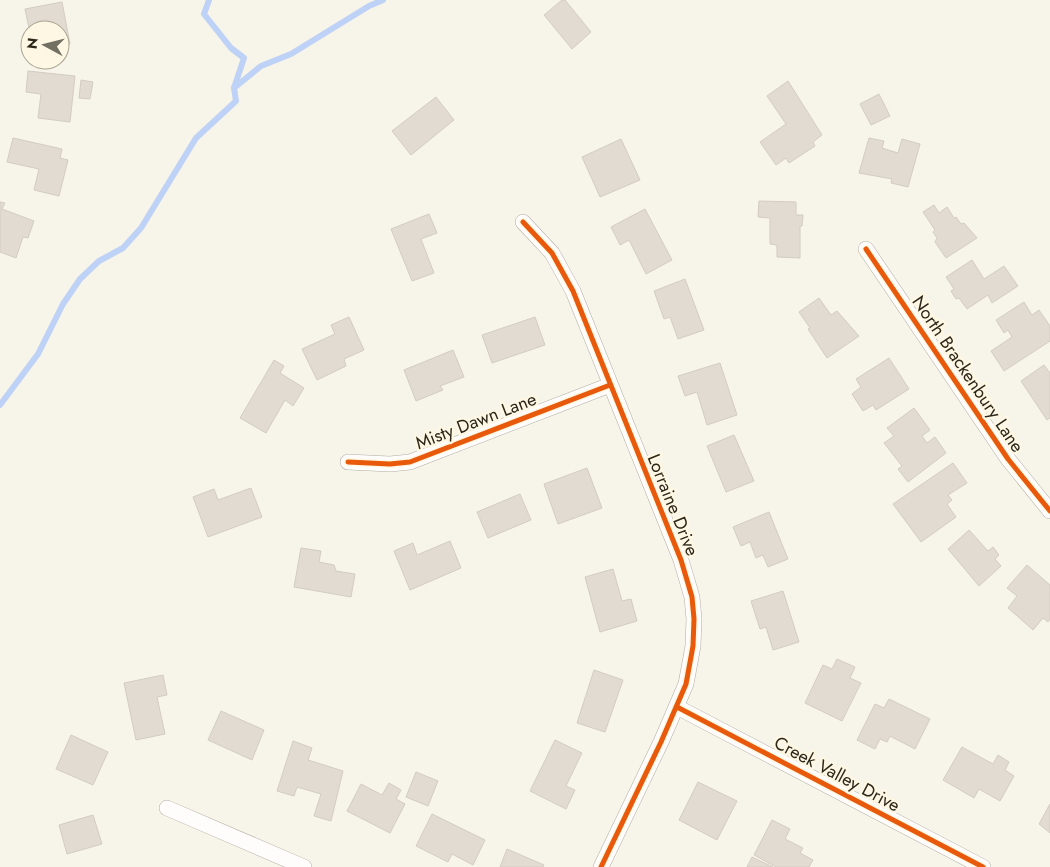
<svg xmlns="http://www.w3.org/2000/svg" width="1050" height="867" font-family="Jost,sans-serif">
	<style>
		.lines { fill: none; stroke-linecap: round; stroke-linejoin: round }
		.stream { stroke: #bed1f6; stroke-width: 6 }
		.building { fill: #e1dbd1; stroke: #d3ccc2 }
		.minor-casing { stroke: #b1aea3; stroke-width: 16 }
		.minor { stroke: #fefdfc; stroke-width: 15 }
		.cycleway-casing { stroke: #fdf7e3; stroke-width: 8 }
		.cycleway { stroke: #e8590c; stroke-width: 5 }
		.labels { text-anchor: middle; stroke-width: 5; stroke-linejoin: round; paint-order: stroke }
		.street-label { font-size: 18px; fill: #2b271b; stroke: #fdf7e3 }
	</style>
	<rect width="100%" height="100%" fill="#f7f4e9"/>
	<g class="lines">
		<g class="stream">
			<polyline points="234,88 261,66 291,54 369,6 383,0"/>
			<polyline points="0,405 38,354 63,304 80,279 99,261 123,248 141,228 196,138 236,101 234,88 244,58 231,48 204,14 209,0"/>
		</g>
	</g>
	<g class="building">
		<polygon points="562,0 565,0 591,32 572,49 544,15"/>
		<polygon points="62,2 70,44 60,46 60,30 40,30 39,26 29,28 25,9"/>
		<polygon points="28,71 75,76 70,122 38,118 41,94 26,92"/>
		<polygon points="81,80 93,82 90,99 79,98"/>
		<polygon points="788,81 822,135 813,142 815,146 789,163 786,158 776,165 760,142 786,124 767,96"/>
		<polygon points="879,94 890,116 871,125 860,104"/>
		<polygon points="436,97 454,120 411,155 392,131"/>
		<polygon points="13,138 62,149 60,158 68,160 59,196 34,190 39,169 7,162"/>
		<polygon points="869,138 884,141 882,148 898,153 902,139 920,144 908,187 891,183 892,179 859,173"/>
		<polygon points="621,139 640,180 600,197 582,157"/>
		<polygon points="759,201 796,202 796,215 803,215 802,226 800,226 800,258 777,257 777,245 770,244 770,218 758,217"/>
		<polygon points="0,202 5,203 2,209 34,221 28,238 23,237 16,258 0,252"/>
		<polygon points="934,205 939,213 947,207 954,218 956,217 961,224 964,223 977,238 946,258 935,242 937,238 933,232 935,230 923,212"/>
		<polygon points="645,209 672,260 646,274 629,240 620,245 611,227"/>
		<polygon points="429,214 437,233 421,239 434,273 412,281 391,229"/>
		<polygon points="972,260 984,279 1004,266 1018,286 992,303 988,295 967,309 959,298 956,299 951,291 954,289 946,277"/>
		<polygon points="685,279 704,330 678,339 670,317 664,319 654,291"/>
		<polygon points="819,298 831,315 837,311 859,336 827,358 808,329 810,328 799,312"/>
		<polygon points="1024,302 1032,315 1039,310 1050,326 1050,341 1004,371 991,351 1012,337 1008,330 1004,333 996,320"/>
		<polygon points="349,317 364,350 344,359 346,366 317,380 302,349 335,334 331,325"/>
		<polygon points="535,317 545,345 492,363 482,335"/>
		<polygon points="453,350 464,377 440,386 443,390 416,401 404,370"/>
		<polygon points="889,358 909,389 876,410 873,405 863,411 852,394 861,387 856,379"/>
		<polygon points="274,360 284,366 280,373 304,388 293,406 285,400 266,433 240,418"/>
		<polygon points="720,363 737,415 707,425 697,392 685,396 678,376"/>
		<polygon points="1044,365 1050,373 1050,418 1047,420 1021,381"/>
		<polygon points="914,408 930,430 922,436 927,443 935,437 946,453 908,482 898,469 902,466 884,443 894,436 887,428"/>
		<polygon points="734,435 754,481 726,492 707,446"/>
		<polygon points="953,463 967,483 948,495 952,500 947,504 956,517 921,542 893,504"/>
		<polygon points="587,468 602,508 558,524 544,484"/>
		<polygon points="251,488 262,517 208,537 193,497 214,489 218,500"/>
		<polygon points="520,494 531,520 488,538 477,512"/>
		<polygon points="769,512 788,559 768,567 763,555 756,558 750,542 741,546 733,527"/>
		<polygon points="969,530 988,551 993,547 999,555 995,559 1001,566 979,586 948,549"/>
		<polygon points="450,541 461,568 410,590 394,551 413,543 417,555"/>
		<polygon points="301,548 321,551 319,562 334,565 336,571 355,574 351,597 294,587"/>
		<polygon points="1027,565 1050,585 1050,619 1048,622 1043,618 1033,630 1008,608 1017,596 1007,588"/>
		<polygon points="613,569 622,601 631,599 637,621 600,632 585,577"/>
		<polygon points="783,591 799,642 773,650 766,627 760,629 751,601"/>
		<polygon points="837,659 855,667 850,678 861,683 842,721 805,703 823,665 832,669"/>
		<polygon points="594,670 623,680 605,732 577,723"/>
		<polygon points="163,675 167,695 157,697 165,734 136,740 124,683"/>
		<polygon points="889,699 930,719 915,749 890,736 887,742 880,739 875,749 857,740 875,704 884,708"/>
		<polygon points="221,711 264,730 252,760 208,740"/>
		<polygon points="71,735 108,752 93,785 56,769"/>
		<polygon points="555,740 582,753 566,786 575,790 566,809 530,791"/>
		<polygon points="293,741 312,748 308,760 343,771 331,821 314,816 321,794 297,787 294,796 277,791"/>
		<polygon points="962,747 993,764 998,755 1009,762 1005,770 1014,776 1000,801 979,789 974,798 943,780"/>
		<polygon points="416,772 438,781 428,806 406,797"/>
		<polygon points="698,782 737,801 717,840 679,820"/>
		<polygon points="389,783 401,790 396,799 405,804 390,833 347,811 361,784 382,795"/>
		<polygon points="1050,804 1050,833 1039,824"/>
		<polygon points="432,814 485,840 473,865 452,854 448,862 416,846"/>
		<polygon points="93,815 102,844 67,854 59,825"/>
		<polygon points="772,820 790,829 785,839 803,848 800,853 813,860 809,867 776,867 754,855"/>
		<polygon points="507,849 544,865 543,867 500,867"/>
		<polygon points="752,857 773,867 747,867"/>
	</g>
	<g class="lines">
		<defs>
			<g id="minor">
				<polyline points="523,222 552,253 573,291 681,560 692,597 694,619 693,646 686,684 661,742 601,867"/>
				<polyline points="866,249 1008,459 1050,511"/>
				<polyline points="348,462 390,464 410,462 610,385"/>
				<polyline points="677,707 983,867"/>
				<polyline points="167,808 304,867"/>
			</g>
		</defs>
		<use href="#minor" class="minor-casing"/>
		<use href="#minor" class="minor"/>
		<defs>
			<g id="cycleway">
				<polyline points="523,222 552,253 573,291 681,560 692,597 694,619 693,646 686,684 661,742 601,867"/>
				<polyline points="866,249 1008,459 1050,511"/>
				<polyline points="348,462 390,464 410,462 610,385"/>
				<polyline points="677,707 983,867"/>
			</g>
		</defs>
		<use href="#cycleway" class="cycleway-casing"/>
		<use href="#cycleway" class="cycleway"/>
	</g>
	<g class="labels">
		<g class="street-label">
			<text transform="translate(968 374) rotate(56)" y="6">North Brackenbury Lane</text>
			<text transform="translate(476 421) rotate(-21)" y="6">Misty Dawn Lane</text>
			<text transform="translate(673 505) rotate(68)" y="6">Lorraine Drive</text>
			<text transform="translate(837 774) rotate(28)" y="6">Creek Valley Drive</text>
		</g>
	</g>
	<g transform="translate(45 45) rotate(277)"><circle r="24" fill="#fdf7e3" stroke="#a9a493"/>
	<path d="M0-4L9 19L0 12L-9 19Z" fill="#726f63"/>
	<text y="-8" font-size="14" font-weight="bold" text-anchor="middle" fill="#2b271b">N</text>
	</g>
</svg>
